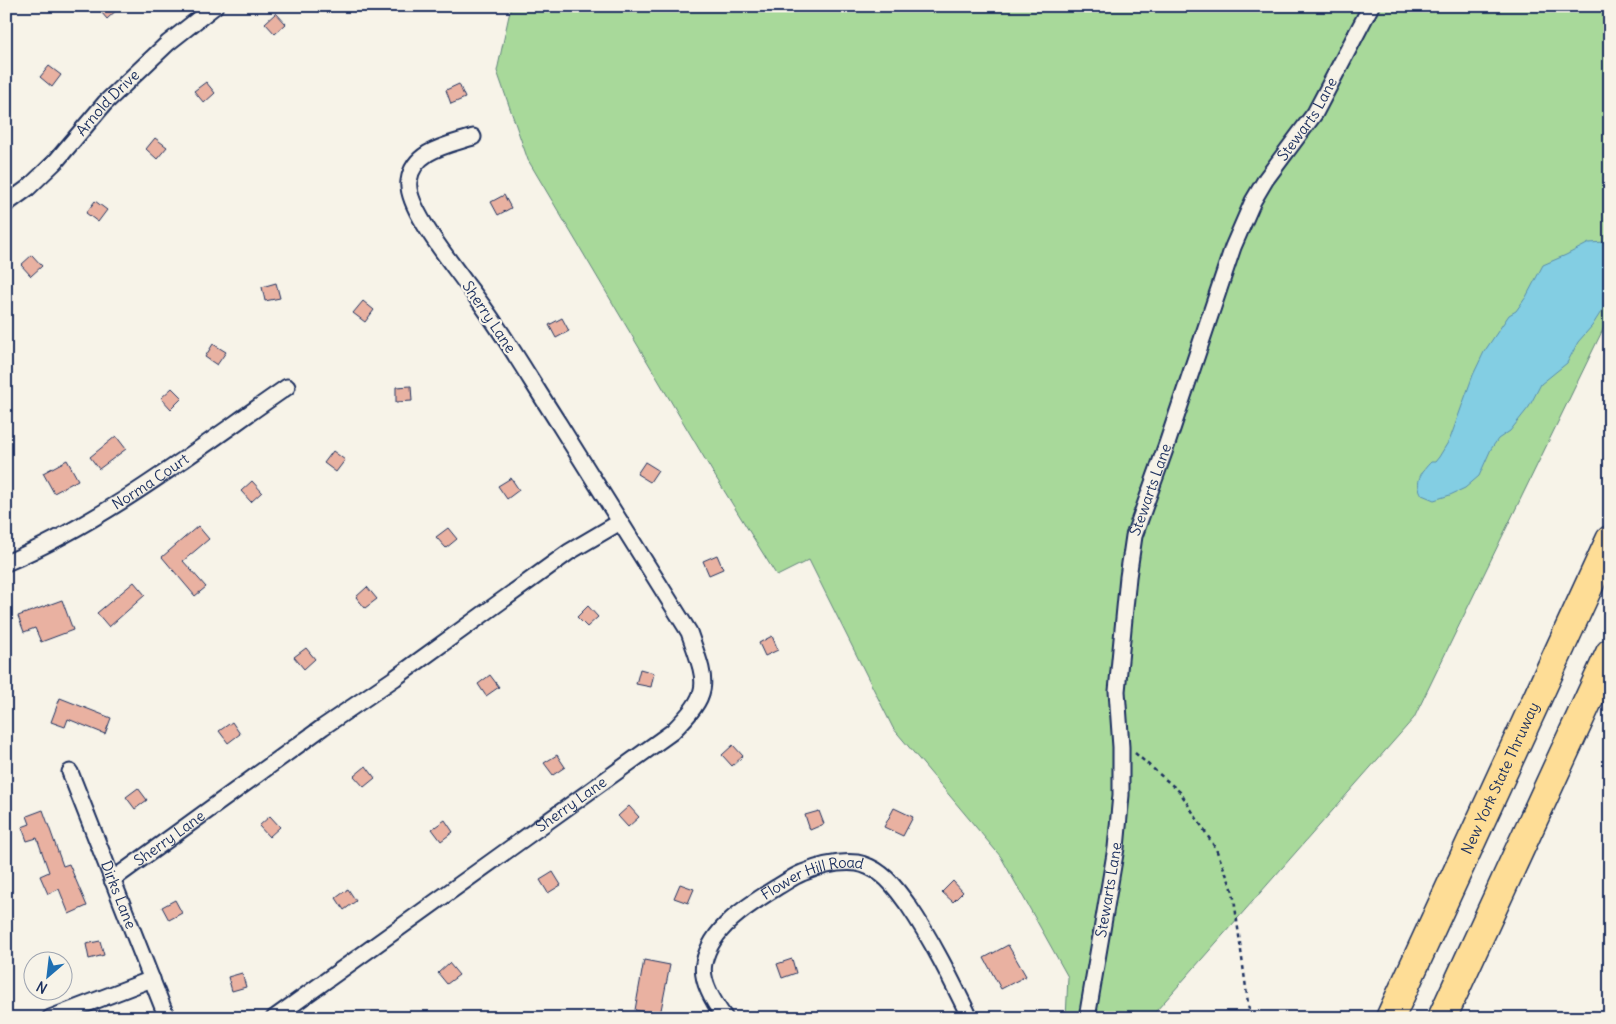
<svg xmlns="http://www.w3.org/2000/svg" width="1616" height="1024" font-family="Delius,sans-serif">
	<style>
		.green { fill: #a8d99a; stroke: #62847c }
		.water { fill: #83cee3; stroke: #598eae }
		.building { fill: #e9b1a1; stroke: #1b2f5e }
		.lines { fill: none; stroke-linecap: round; stroke-linejoin: round }
		.street-casing { stroke: #1b2f5e; stroke-width: 19 }
		.highway-casing { stroke: #1b2f5e; stroke-width: 31 }
		.path { stroke: #1b2f5e; stroke-width: 2.5; stroke-dasharray: 4 4; stroke-linecap: butt }
		.street { stroke: #f7f3e8; stroke-width: 15 }
		.highway { stroke: #fedd96; stroke-width: 28 }
		.labels { text-anchor: middle; stroke-width: 4.5; stroke-linejoin: round; paint-order: stroke }
		.street-label { font-size: 15px; fill: #1b2f5e; stroke: #f7f3e8 }
	</style>
	<rect width="100%" height="100%" fill="#f7f3e8"/>
	<filter id="ink" filterUnits="userSpaceOnUse"><feTurbulence type="fractalNoise" baseFrequency=".02" numOctaves="2"/><feDisplacementMap in="SourceGraphic" scale="10" xChannelSelector="R" yChannelSelector="G"/><feConvolveMatrix kernelMatrix="1 2 1 2 8 2 1 2 1" color-interpolation-filters="sRGB"/></filter>
	<g filter="url(#ink)">
		<polygon class="green" points="511,6 1610,6 1610,315 1414,718 1150,1018 1066,1018 1068,977 1001,857 893,728 809,560 777,576 715,476 528,160 497,71"/>
		<path class="water" d="M 1605,242 L 1610,248 L 1610,302 L 1604,307 L 1592,326 L 1578,342 L 1567,363 L 1541,384 L 1529,407 L 1510,431 L 1498,439 L 1491,449 L 1479,476 L 1465,488 L 1450,495 L 1434,500 L 1422,495 C 1414,482 1421,472 1431,462 L 1435,462 L 1439,457 L 1450,439 L 1473,375 L 1484,352 L 1509,315 L 1516,311 L 1526,297 L 1543,265 L 1566,255 L 1589,243 Z"/>
		<g class="building">
			<polygon points="96,6 121,6 107,19"/>
			<polygon points="276,13 286,24 275,34 265,23"/>
			<polygon points="49,66 61,75 52,87 40,77"/>
			<polygon points="206,82 215,93 204,103 194,91"/>
			<polygon points="459,84 465,98 451,104 446,90"/>
			<polygon points="155,138 167,147 157,159 146,149"/>
			<polygon points="504,195 511,208 498,215 491,202"/>
			<polygon points="95,201 107,210 98,222 86,213"/>
			<polygon points="32,255 42,266 31,276 21,265"/>
			<polygon points="276,283 280,298 265,301 262,287"/>
			<polygon points="363,301 374,310 365,322 353,313"/>
			<polygon points="562,318 569,331 556,338 549,325"/>
			<polygon points="213,344 226,352 217,365 205,357"/>
			<polygon points="411,386 412,401 396,402 396,387"/>
			<polygon points="172,388 182,398 171,409 161,398"/>
			<polygon points="116,436 126,449 99,469 90,457"/>
			<polygon points="333,451 345,460 336,472 324,463"/>
			<polygon points="67,460 78,480 54,493 43,473"/>
			<polygon points="645,462 658,470 650,482 637,474"/>
			<polygon points="511,478 519,490 507,499 498,486"/>
			<polygon points="252,481 262,492 251,502 241,491"/>
			<polygon points="198,526 209,539 183,561 206,587 195,596 162,557"/>
			<polygon points="448,528 457,539 446,548 436,537"/>
			<polygon points="717,555 723,569 709,575 703,561"/>
			<polygon points="134,582 145,595 109,627 97,613"/>
			<polygon points="367,587 377,599 365,608 356,597"/>
			<polygon points="62,600 73,630 41,642 35,628 24,632 18,616"/>
			<polygon points="588,606 598,617 587,627 577,617"/>
			<polygon points="772,636 778,650 765,656 759,643"/>
			<polygon points="306,648 315,659 304,669 294,657"/>
			<polygon points="640,669 654,673 651,687 636,684"/>
			<polygon points="490,675 499,687 486,696 478,684"/>
			<polygon points="60,698 111,718 105,734 68,719 65,727 51,722"/>
			<polygon points="232,722 240,734 228,743 219,731"/>
			<polygon points="733,745 743,756 732,766 722,755"/>
			<polygon points="557,755 565,767 553,775 544,763"/>
			<polygon points="366,766 375,778 364,787 354,776"/>
			<polygon points="138,788 147,800 135,809 126,797"/>
			<polygon points="629,806 639,817 628,827 618,816"/>
			<polygon points="894,808 913,817 903,836 884,827"/>
			<polygon points="43,810 63,866 69,864 87,906 69,914 59,889 48,894 40,876 49,872 37,838 27,841 22,827 30,824 27,816"/>
			<polygon points="819,811 824,824 810,830 805,815"/>
			<polygon points="270,816 280,827 269,837 259,826"/>
			<polygon points="445,820 453,832 441,841 432,829"/>
			<polygon points="553,872 561,885 548,893 540,880"/>
			<polygon points="953,881 963,892 953,902 942,892"/>
			<polygon points="680,884 694,889 688,903 674,898"/>
			<polygon points="348,889 356,901 344,910 336,898"/>
			<polygon points="175,900 182,913 169,920 162,907"/>
			<polygon points="100,941 104,955 89,959 86,944"/>
			<polygon points="1008,945 1026,976 1001,989 984,958"/>
			<polygon points="792,959 796,973 782,978 777,964"/>
			<polygon points="644,960 670,965 660,1015 635,1010"/>
			<polygon points="449,963 459,975 447,984 438,973"/>
			<polygon points="242,973 246,987 232,991 228,977"/>
		</g>
		<g class="lines">
			<defs>
				<g id="street">
					<path id="s1" d="M 6,204 L 28,188 L 56,161 L 105,103 L 168,43 L 215,6"/>
					<path id="s2" d="M 6,563 C 107,520 197,449 287,387"/>
					<path id="s3" d="M 70,772 L 167,1018"/>
					<path id="s4" d="M 112,880 L 323,727 L 395,678 L 569,552 L 620,522"/>
					<polyline points="50,1018 152,979"/>
					<path id="s5" d="M 274,1018 L 672,732 C 713,691 707,684 689,632 C 646,563 602,493 559,424 C 528,376 500,327 465,282 C 450,261 405,206 409,181 C 413,150 449,145 473,137"/>
					<path id="s6" d="M 725,1018 C 714,1003 700,981 704,963 C 711,927 750,904 779,886 C 786,882 794,876 802,873 C 819,866 838,861 857,863 C 864,864 875,869 881,874 C 892,882 900,894 908,905 C 932,940 951,979 970,1018"/>
					<path id="s7" d="M 1087,1018 L 1116,848 L 1121,795 L 1121,747 L 1117,691 L 1128,577 L 1134,536 L 1168,441 L 1233,247 L 1253,201 L 1266,179 L 1315,113 L 1371,6"/>
				</g>
				<g id="highway">
					<path id="s8" d="M 1390,1018 L 1610,540"/>
					<polyline points="1442,1018 1610,653"/>
				</g>
			</defs>
			<use href="#street" class="street-casing"/>
			<use href="#highway" class="highway-casing"/>
			<polyline class="path" points="1135,753 1180,792 1216,849 1233,891 1250,1018"/>
			<use href="#street" class="street"/>
			<use href="#highway" class="highway"/>
		</g>
	</g>
	<g class="labels">
		<g class="street-label">
			<text dy="5" stroke="none"><textPath href="#s1" startOffset="144">Arnold Drive</textPath></text>
			<text dy="5" stroke="none"><textPath href="#s7" startOffset="940">Stewarts Lane</textPath></text>
			<text transform="translate(489 317) rotate(56)" y="5">Sherry Lane</text>
			<text dy="5" stroke="none"><textPath href="#s2" startOffset="166">Norma Court</textPath></text>
			<text dy="5" stroke="none"><textPath href="#s7" startOffset="535">Stewarts Lane</textPath></text>
			<text dy="5" stroke="none"><textPath href="#s8" startOffset="264">New York State Thruway</textPath></text>
			<text dy="5" stroke="none"><textPath href="#s5" startOffset="366">Sherry Lane</textPath></text>
			<text dy="5" stroke="none"><textPath href="#s4" startOffset="71">Sherry Lane</textPath></text>
			<text dy="5" stroke="none"><textPath href="#s6" startOffset="206">Flower Hill Road</textPath></text>
			<text dy="5" stroke="none"><textPath href="#s7" startOffset="130">Stewarts Lane</textPath></text>
			<text dy="5" stroke="none"><textPath href="#s3" startOffset="132">Dirks Lane</textPath></text>
		</g>
	</g>
	<rect width="1616" height="1024" fill="none" stroke="#f7f3e8" stroke-width="25"/>
	<rect x="12" y="12" width="1591" height="999" fill="none" stroke="#1b2f5e" stroke-width="2" filter="url(#ink)"/>
	<g transform="translate(48 976) rotate(208)"><circle r="24" fill="#f7f3e8" stroke="#9fa5b1"/>
	<path d="M0-4L9 19L0 12L-9 19Z" fill="#1f6fb2"/>
	<text y="-8" font-size="14" font-weight="bold" text-anchor="middle" fill="#1b2f5e">N</text>
	</g>
</svg>
